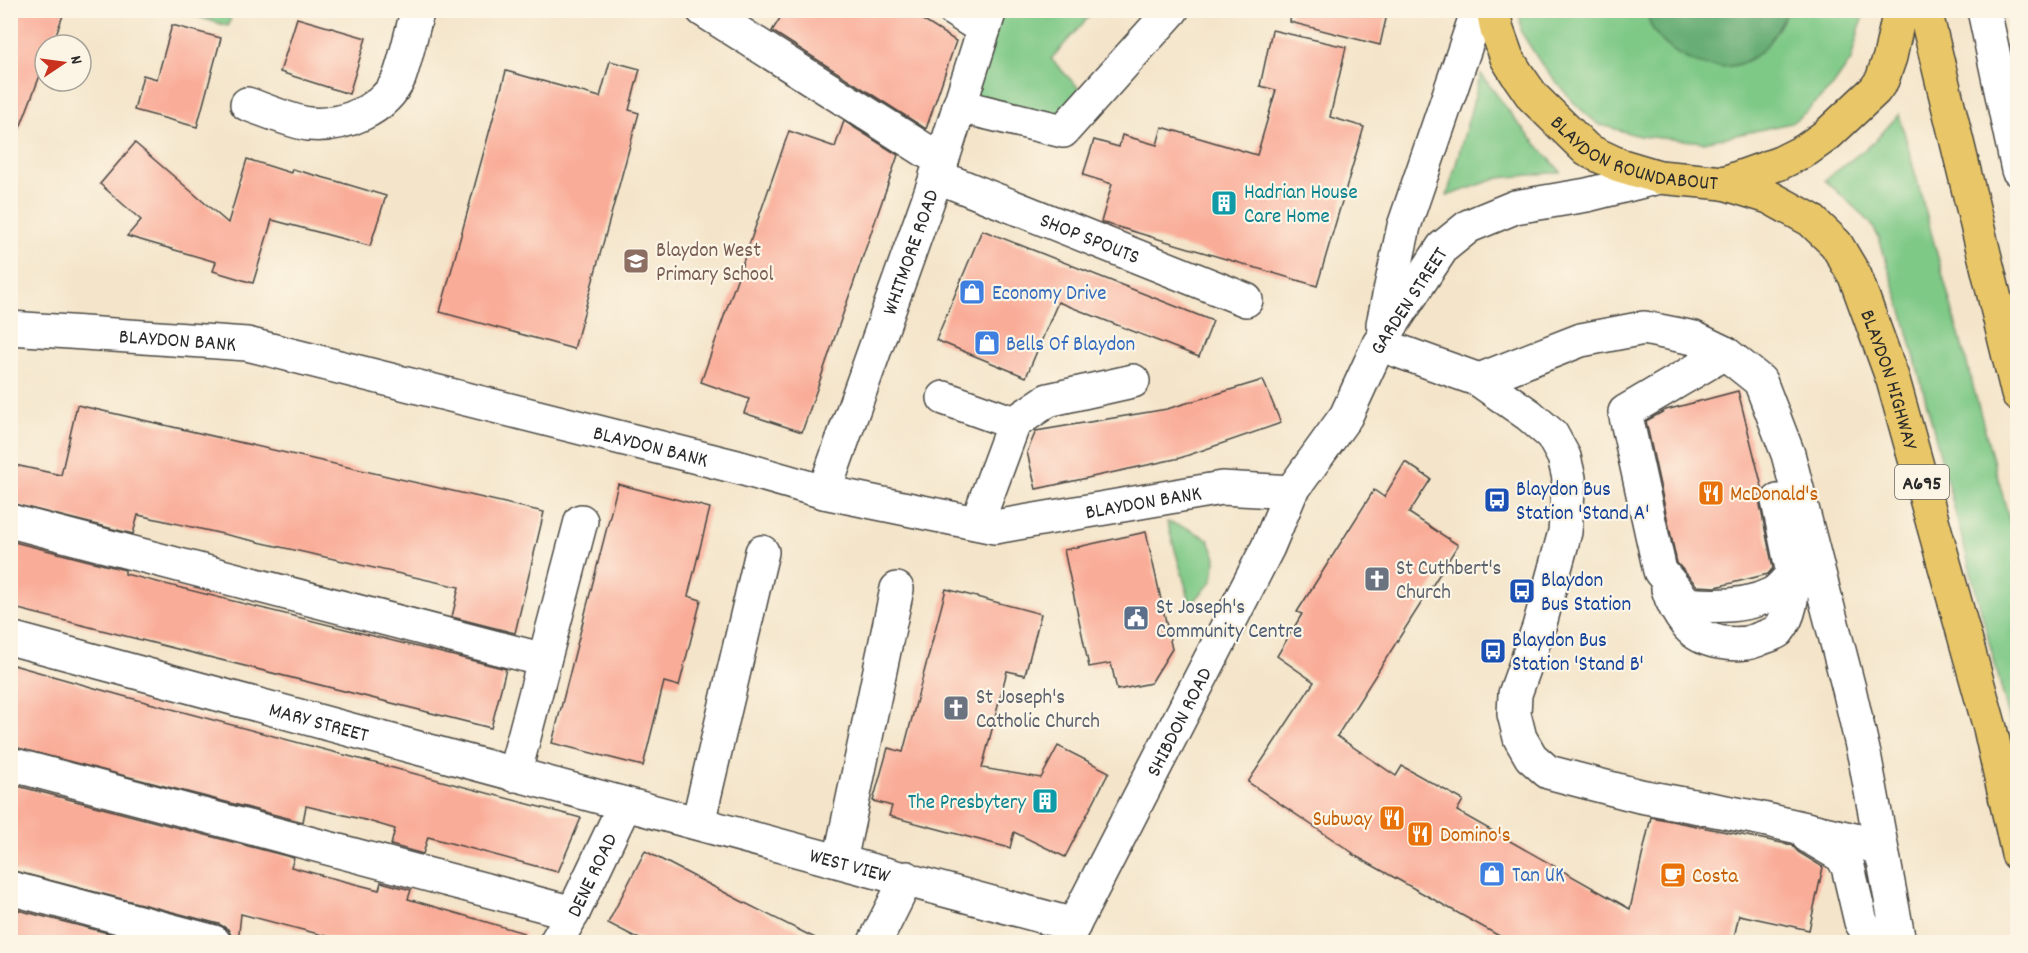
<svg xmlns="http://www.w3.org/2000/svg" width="2028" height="953" font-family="Dekko,sans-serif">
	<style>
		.green { fill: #7fc987; stroke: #557a59; stroke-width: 1.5 }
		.forest { fill: #67ad74; stroke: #496c50; stroke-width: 1.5 }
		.building { fill: #f9ad99 }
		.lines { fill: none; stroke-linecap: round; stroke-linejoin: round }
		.minor-casing { stroke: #494743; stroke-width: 36 }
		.major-casing { stroke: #494743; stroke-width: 36 }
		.minor { stroke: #fff; stroke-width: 33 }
		.major { stroke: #e9c769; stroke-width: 33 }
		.labels { text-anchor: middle; stroke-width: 4.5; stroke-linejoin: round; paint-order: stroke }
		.shield { fill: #fcf5e5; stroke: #6a6863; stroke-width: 1.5 }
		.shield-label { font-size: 20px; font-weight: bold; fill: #2b2b2b }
		.street-label { font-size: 21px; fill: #2b2b2b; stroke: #fcf5e5 }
		.culture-label { font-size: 21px; fill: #0d838f; stroke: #fcf5e5; text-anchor: start }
		.education-label { font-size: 21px; fill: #785e54; stroke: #fcf5e5; text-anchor: start }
		.shop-label { font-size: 21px; fill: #366cbe; stroke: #fcf5e5; text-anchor: start }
		.transit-label { font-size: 21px; fill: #164399; stroke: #fcf5e5; text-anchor: start }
		.food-label { font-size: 21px; fill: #c56008; stroke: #fcf5e5; text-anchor: start }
		.worship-label { font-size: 21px; fill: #5b616d; stroke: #fcf5e5; text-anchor: start }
		.service-label { font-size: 21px; fill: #4e5e75; stroke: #fcf5e5; text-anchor: start }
	</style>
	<rect width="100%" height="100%" fill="#fcf5e5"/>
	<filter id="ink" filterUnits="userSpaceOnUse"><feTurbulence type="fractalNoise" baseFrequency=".0167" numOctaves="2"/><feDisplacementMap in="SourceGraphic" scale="12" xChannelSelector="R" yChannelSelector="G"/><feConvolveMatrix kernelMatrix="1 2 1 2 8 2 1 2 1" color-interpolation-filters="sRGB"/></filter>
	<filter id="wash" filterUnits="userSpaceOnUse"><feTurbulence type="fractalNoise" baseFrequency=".008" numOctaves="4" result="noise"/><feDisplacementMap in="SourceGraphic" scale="24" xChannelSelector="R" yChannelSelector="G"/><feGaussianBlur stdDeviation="1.35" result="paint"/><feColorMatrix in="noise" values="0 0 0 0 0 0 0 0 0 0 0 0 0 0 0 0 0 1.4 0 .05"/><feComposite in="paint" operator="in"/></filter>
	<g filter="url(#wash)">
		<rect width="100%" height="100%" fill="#f4e5ca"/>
		<g class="green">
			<polygon points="179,11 233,10 233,11 228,26"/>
			<polygon points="991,11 1094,11 1051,59 1091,101 1063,131 959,106"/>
			<polygon points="1520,11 1864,11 1851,60 1833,86 1806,112 1791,123 1704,142 1639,136 1598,124 1576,105 1542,65 1521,32"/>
			<polygon points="1481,74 1517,122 1561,172 1499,178 1447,196"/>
			<polygon points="1899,114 2017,548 2017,748 1904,317 1879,238 1870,222 1825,180 1874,142"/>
			<polygon points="1167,522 1187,528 1208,539 1216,557 1213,580 1191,605"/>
		</g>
		<path class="forest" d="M 1646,11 L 1646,10 L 1788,11 C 1779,28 1769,47 1752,58 C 1719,79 1671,60 1652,28 C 1649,23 1648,16 1646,11 Z"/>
		<g id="blocks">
			<g class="building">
				<polygon points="16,10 65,10 52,45 45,45 44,65 13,146 10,146 10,25"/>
				<polygon points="785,10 907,10 956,41 926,129 772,31"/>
				<polygon points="1291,10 1388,10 1380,45 1290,22"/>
				<polygon points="297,18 366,38 349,94 280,72"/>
				<polygon points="172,25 221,38 197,127 134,110 143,75 157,79"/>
				<polygon points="1272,30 1346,47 1330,117 1364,127 1317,286 1101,222 1112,184 1083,175 1094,140 1119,147 1122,135 1157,145 1162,127 1257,155 1276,90 1260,86"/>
				<polygon points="610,61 640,69 629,110 639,113 574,349 440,312 506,71 600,97"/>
				<polygon points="844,121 898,155 802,432 744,413 749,399 701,382 789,131 835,147"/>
				<polygon points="135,143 228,223 247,159 291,173 292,169 336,181 386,196 370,246 272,220 253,283 213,271 216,262 127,236 141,220 100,184"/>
				<polygon points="982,230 1213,321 1199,357 1058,302 1026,377 936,340"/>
				<polygon points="1263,380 1281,423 1180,458 1036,489 1027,452 1036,431 1167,409"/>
				<polygon points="1738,391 1763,491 1760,496 1760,505 1773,568 1768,574 1716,587 1697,586 1677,563 1646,421 1666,410"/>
				<polygon points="77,405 544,512 515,633 452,617 459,587 138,515 133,534 10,503 10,464 61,475"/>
				<polygon points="1405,462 1431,479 1409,513 1458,545 1337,736 1396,776 1402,766 1463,800 1457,811 1630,909 1651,817 1792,845 1798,852 1823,867 1809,930 1739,915 1733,942 1510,942 1352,854 1353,853 1248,782 1314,682 1277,656 1302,614 1297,612 1374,490 1384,497"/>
				<polygon points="618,484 710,508 688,596 701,600 679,686 664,682 643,766 552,743"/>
				<polygon points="1146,532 1172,649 1151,683 1117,690 1111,663 1089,667 1064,550"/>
				<polygon points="10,541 125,570 125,574 506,669 491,728 10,607"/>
				<polygon points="946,589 1041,614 1025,675 1007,671 982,768 1041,778 1058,746 1109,772 1065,857 1014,832 1010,848 889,816 892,806 873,801 888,748 903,752"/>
				<polygon points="10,664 123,696 581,818 558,872 428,837 423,854 391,845 395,829 365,820 306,806 303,822 10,746"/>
				<polygon points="10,784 294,858 291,867 324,876 379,890 381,882 411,890 408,899 524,933 523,942 349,942 241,914 238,942 232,942 232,937 228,929 219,924 10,870"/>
				<polygon points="645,851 741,901 823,942 645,942 608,923"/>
				<polygon points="10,908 143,942 10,942"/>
			</g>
		</g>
	</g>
	<g filter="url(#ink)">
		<use href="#blocks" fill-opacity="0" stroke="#494743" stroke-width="1.5"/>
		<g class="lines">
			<defs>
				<g id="minor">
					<polyline points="703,10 942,161"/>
					<polyline points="954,10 984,29"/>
					<polyline points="1984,10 2018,170"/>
					<path d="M 247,104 C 265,110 292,122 309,124 C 343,127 385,110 399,78 C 407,56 411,32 418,10"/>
					<polyline points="959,106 1063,131 1172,10"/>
					<path id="s1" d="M 936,176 L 1246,300"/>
					<polyline points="1383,324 1404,226 1478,10"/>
					<path id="s2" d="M 10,328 L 247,344 L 737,467 L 824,492 L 995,527 L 1222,488 L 1291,492"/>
					<polyline points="1379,344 1479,380 1529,415 1552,435 1564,457 1569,478 1565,532 1539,627 1515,694 1514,714 1520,738 1531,757 1548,772 1640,796 1758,818 1855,840 1872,846 1879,851 1884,861"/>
					<path d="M 1725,353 L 1625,412 L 1660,571 L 1687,604 C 1714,607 1746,607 1772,594 C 1780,590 1787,580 1793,574 L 1778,501"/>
					<polyline points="1479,380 1581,340 1644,328 1694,338 1725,353 1760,381 1788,454 1849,689 1865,759 1899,942"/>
					<polyline points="944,398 1014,423 977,523"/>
					<polyline points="1014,423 1048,400 1133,381"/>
					<path id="s3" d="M 824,492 L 942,161 L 990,10"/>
					<polyline points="10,521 544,660"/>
					<path d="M 1668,589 C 1672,602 1679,615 1688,626 C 1703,643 1736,648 1757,640 C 1763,637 1773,635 1778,631 C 1792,614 1792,594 1793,574"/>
					<path id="s4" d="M 10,638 L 1074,925"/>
					<polyline points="10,764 573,913"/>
					<polyline points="514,775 581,521"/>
					<polyline points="698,823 762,552"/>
					<polyline points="1808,836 1842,856 1848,867 1861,922 1874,942"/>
					<polyline points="840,861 897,589"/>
					<polyline points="10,888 214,942"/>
					<path id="s5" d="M 556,942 L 573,913 L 625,804"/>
					<polyline points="875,942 907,878"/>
					<path id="s6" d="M 1065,942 L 1268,547 L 1291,492 L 1346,416 L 1379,344 L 1443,247 L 1469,226 L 1515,207 L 1587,195 L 1659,177"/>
				</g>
				<g id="major">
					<path id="s7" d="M 1493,10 L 1497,30 L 1507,58 L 1517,74 L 1533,97 L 1587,150 L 1619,165 L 1659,177 L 1724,183 L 1780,163 L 1806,150 L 1827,135 L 1875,90 L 1882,80 L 1890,57 L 1900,10"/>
					<polyline points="1925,10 2018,394"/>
					<path id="s8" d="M 1724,183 L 1769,197 L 1811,220 L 1836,244 L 1855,276 L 1893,380 L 1990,728 L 2018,854"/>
				</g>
			</defs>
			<use href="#minor" class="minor-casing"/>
			<use href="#major" class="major-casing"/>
			<use href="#minor" class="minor"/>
			<use href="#major" class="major"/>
		</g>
	</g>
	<defs>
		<symbol id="building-square" viewBox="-11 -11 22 22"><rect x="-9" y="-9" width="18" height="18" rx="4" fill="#0f9aa8" stroke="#fcf5e5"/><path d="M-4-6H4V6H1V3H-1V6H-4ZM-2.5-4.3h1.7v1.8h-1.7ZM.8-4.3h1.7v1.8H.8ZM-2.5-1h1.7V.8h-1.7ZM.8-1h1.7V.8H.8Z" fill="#fff"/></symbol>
		<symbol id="school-square" viewBox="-11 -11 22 22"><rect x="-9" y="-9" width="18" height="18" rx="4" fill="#8d6e63" stroke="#fcf5e5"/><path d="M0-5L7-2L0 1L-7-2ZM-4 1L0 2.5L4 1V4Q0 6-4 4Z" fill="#fff"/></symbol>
		<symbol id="shop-square" viewBox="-11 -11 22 22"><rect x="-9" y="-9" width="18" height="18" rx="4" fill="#3f7fe0" stroke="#fcf5e5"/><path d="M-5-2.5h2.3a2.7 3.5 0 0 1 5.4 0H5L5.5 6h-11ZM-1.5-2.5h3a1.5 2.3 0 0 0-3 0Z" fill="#fff"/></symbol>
		<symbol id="restaurant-square" viewBox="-11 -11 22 22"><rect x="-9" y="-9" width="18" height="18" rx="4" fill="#e8710a" stroke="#fcf5e5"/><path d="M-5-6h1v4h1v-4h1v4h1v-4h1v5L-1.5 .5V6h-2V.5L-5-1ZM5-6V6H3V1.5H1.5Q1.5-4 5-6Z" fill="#fff"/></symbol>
		<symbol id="bus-square" viewBox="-11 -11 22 22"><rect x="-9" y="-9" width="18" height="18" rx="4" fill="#1a4fb4" stroke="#fcf5e5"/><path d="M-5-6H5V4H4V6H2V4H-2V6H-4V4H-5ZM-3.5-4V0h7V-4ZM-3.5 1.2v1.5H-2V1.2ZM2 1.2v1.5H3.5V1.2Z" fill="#fff"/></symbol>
		<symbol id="church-square" viewBox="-11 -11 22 22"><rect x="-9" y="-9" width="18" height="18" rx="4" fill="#6b7280" stroke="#fcf5e5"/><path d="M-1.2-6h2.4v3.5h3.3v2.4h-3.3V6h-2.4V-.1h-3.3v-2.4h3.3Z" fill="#fff"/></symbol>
		<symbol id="civic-square" viewBox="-11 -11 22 22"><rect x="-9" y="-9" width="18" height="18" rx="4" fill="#5c6f8a" stroke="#fcf5e5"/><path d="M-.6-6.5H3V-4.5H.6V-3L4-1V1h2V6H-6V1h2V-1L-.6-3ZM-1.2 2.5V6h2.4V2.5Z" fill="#fff"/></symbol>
		<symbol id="cafe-square" viewBox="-11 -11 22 22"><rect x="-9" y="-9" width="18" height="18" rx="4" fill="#e8710a" stroke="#fcf5e5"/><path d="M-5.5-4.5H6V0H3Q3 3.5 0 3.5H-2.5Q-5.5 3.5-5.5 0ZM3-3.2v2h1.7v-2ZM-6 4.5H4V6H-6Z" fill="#fff"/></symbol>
	</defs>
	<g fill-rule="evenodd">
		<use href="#building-square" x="1209" y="188" width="30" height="30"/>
		<use href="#school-square" x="621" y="246" width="30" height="30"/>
		<use href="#shop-square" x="957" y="277" width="30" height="30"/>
		<use href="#shop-square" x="972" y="328" width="30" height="30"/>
		<use href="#restaurant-square" x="1696" y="478" width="30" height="30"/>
		<use href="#bus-square" x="1482" y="485" width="30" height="30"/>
		<use href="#church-square" x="1362" y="564" width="30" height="30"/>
		<use href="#bus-square" x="1507" y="576" width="30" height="30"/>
		<use href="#civic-square" x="1121" y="603" width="30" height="30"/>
		<use href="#bus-square" x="1478" y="636" width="30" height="30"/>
		<use href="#church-square" x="941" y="693" width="30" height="30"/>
		<use href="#building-square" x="1030" y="786" width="30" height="30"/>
		<use href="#restaurant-square" x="1377" y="803" width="30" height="30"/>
		<use href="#restaurant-square" x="1405" y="819" width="30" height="30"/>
		<use href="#shop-square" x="1477" y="859" width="30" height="30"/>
		<use href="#cafe-square" x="1658" y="860" width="30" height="30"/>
	</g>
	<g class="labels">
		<rect class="shield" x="1895" y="465" width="54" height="34" rx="4.5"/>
		<g class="shield-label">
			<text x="1922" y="489">A695</text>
		</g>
		<g class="street-label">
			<text dy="7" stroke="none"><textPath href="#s7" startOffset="218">BLAYDON ROUNDABOUT</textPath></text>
			<text dy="7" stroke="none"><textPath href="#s1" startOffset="166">SHOP SPOUTS</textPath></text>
			<text dy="7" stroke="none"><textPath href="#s3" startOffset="255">WHITMORE ROAD</textPath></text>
			<text dy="7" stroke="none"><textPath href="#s6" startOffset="729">GARDEN STREET</textPath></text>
			<text dy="7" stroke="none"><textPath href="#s2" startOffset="168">BLAYDON BANK</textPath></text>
			<text dy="7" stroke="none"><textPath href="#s8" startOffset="276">BLAYDON HIGHWAY</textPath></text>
			<text dy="7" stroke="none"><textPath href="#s2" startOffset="654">BLAYDON BANK</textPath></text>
			<text dy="7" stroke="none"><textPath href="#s2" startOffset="1158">BLAYDON BANK</textPath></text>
			<text dy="7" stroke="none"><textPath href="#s4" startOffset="320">MARY STREET</textPath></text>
			<text dy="7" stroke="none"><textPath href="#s6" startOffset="248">SHIBDON ROAD</textPath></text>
			<text dy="7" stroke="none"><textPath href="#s4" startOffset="870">WEST VIEW</textPath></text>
			<text dy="7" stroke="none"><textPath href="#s5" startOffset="76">DENE ROAD</textPath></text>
		</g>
		<g class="culture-label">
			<text x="1244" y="198">Hadrian House<tspan x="1244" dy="24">Care Home</tspan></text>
			<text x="1026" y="808" text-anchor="end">The Presbytery</text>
		</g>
		<g class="education-label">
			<text x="656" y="256">Blaydon West<tspan x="656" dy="24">Primary School</tspan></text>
		</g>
		<g class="shop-label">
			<text x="992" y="299">Economy Drive</text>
			<text x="1006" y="350">Bells Of Blaydon</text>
			<text x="1512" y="881">Tan UK</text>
		</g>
		<g class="transit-label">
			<text x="1516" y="495">Blaydon Bus<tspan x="1516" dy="24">Station 'Stand A'</tspan></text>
			<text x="1541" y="586">Blaydon<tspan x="1541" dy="24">Bus Station</tspan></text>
			<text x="1512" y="646">Blaydon Bus<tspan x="1512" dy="24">Station 'Stand B'</tspan></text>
		</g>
		<g class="food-label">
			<text x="1730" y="500">McDonald's</text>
			<text x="1372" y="825" text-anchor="end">Subway</text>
			<text x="1440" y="841">Domino's</text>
			<text x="1692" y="882">Costa</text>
		</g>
		<g class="worship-label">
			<text x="1396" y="574">St Cuthbert's<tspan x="1396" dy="24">Church</tspan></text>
			<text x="976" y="703">St Joseph's<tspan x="976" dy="24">Catholic Church</tspan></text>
		</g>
		<g class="service-label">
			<text x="1156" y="613">St Joseph's<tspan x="1156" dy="24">Community Centre</tspan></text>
		</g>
	</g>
	<rect width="2028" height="953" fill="none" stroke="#fcf5e5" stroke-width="36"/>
	<g transform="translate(63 63) rotate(77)"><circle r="28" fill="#fcf5e5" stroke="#a8a49b" stroke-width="1.5"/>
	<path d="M0-4.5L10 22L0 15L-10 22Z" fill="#c8321e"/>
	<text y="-9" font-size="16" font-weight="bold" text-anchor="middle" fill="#2b2b2b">N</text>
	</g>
</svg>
